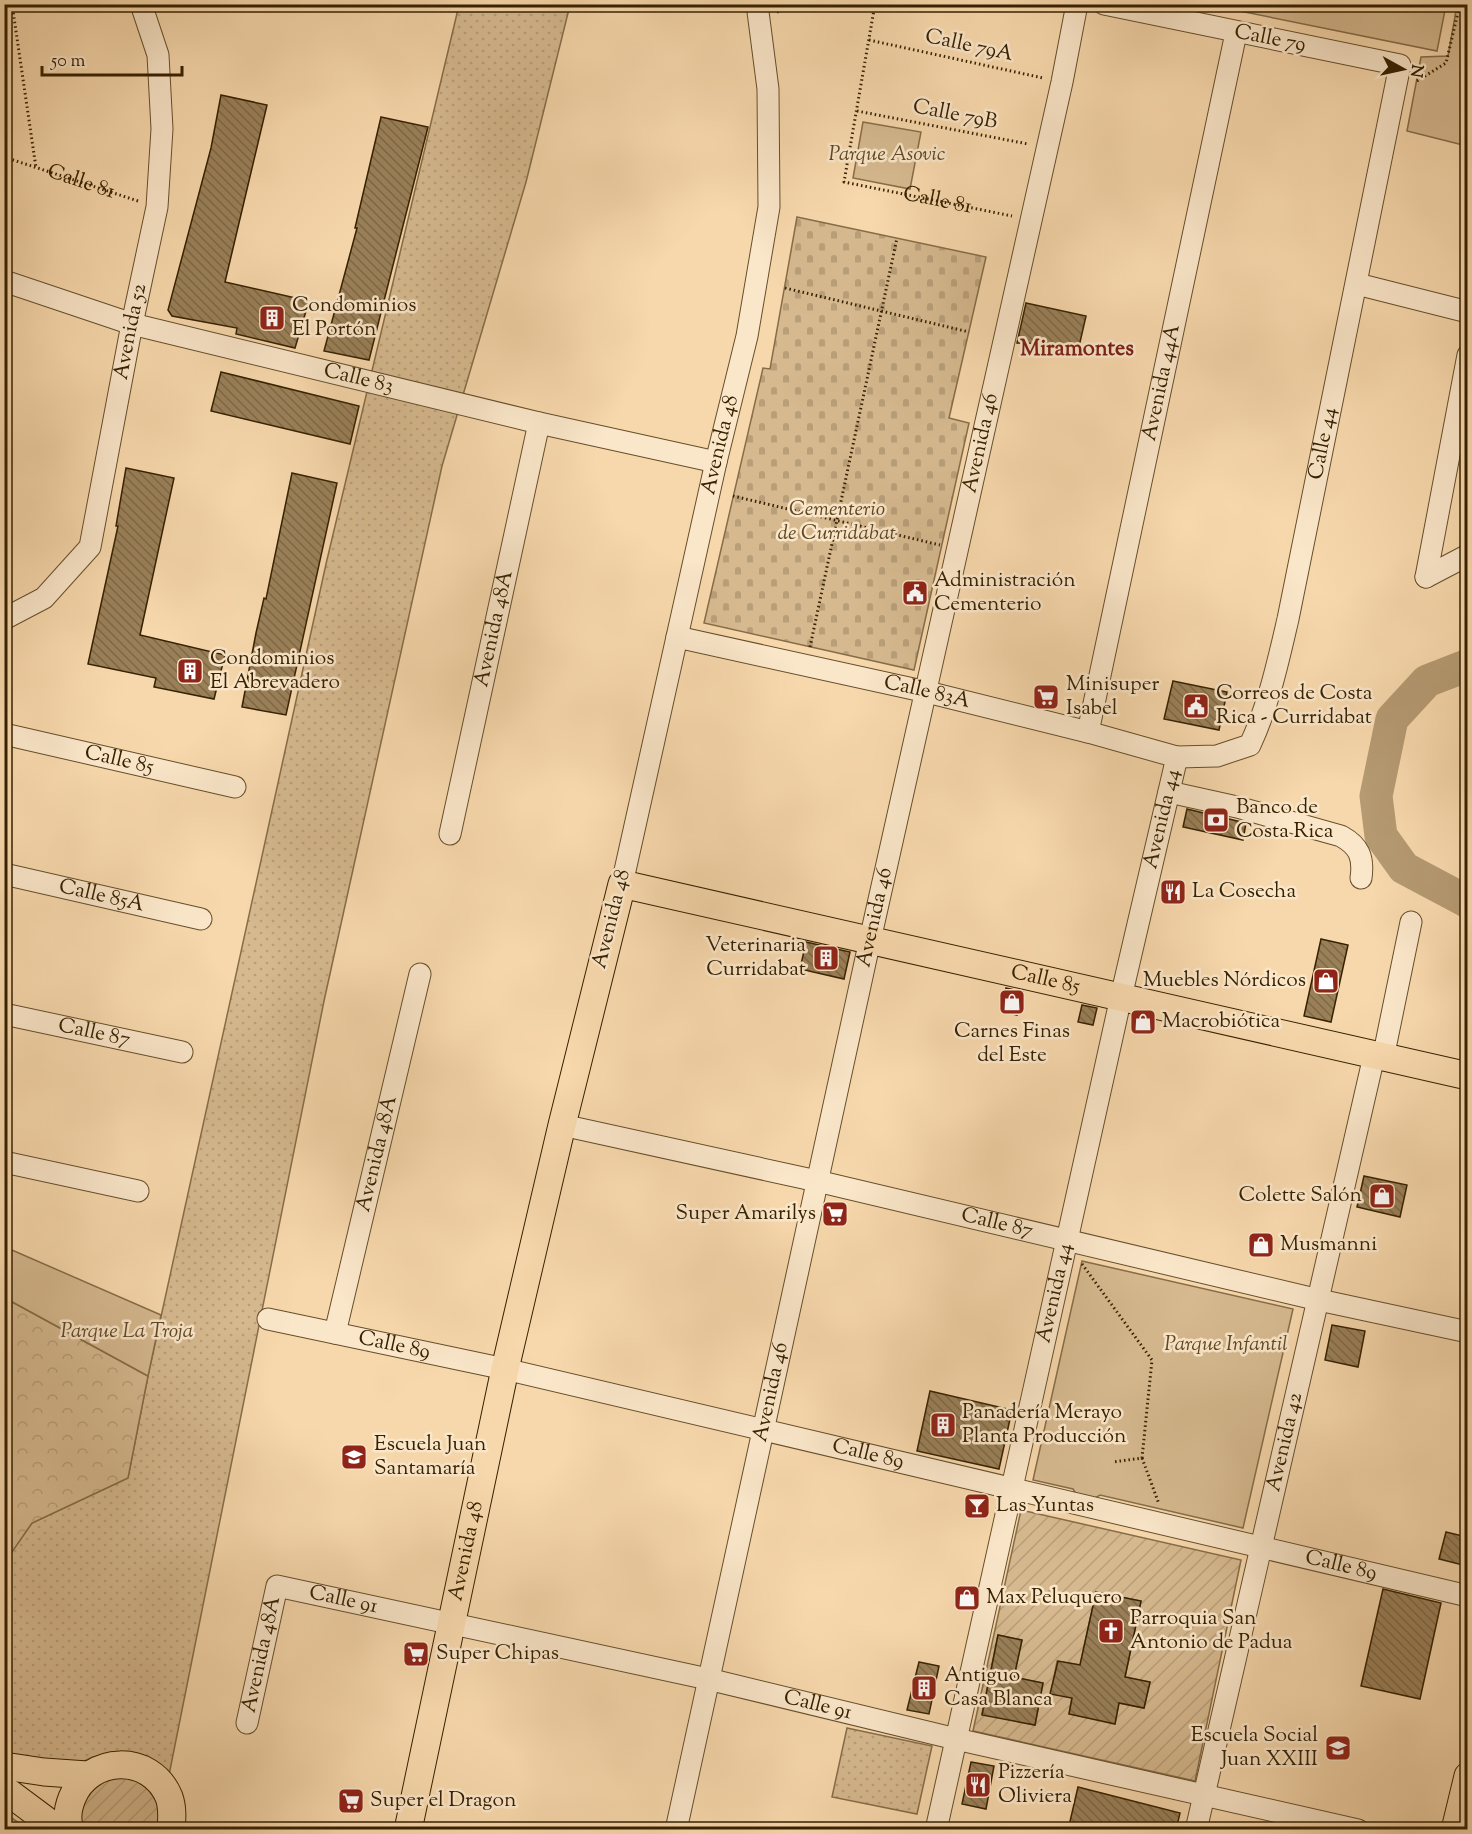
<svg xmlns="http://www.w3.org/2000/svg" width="1472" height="1834" font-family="'Sorts Mill Goudy',serif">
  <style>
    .grass { fill: url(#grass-dots); stroke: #866d48; stroke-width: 1.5 }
    .forest { fill: url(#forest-crowns); stroke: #866d48; stroke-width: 1.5 }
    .cemetery { fill: url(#cemetery-stones); stroke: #866d48; stroke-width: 1.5 }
    .park { fill: #d6b98f; stroke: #866d48; stroke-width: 1.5 }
    .garden { fill: url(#garden-furrows); stroke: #866d48; stroke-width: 1.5; fill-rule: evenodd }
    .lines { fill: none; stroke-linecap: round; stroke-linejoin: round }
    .river { stroke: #b59a72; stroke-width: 33 }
    .building { fill: url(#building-back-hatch); stroke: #362100; stroke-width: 1.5 }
    .minor-casing { stroke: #664f2b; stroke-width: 23 }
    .major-casing { stroke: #362100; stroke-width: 29 }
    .path { stroke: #362100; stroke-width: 3; stroke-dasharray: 1.5 3; stroke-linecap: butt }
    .minor { stroke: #fae6c9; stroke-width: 21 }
    .major { stroke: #f7d8ac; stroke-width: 27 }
    .labels { text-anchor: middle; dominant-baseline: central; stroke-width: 5; stroke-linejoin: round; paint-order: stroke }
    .street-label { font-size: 21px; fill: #362100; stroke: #fae6c9 }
    .park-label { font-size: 21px; font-style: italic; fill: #5e4724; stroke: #fae6c9 }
    .poi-label { font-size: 21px; fill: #362100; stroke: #fae6c9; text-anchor: start }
    .neighbourhood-label { font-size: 22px; font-weight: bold; fill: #7a1f14; stroke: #fae6c9 }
  </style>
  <defs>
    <pattern id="grass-dots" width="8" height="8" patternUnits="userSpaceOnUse" patternTransform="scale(1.5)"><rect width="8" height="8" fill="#d6b98f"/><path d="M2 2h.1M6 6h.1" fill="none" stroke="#b89f7a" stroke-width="1.8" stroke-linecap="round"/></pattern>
    <pattern id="forest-crowns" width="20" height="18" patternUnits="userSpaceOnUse" patternTransform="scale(1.5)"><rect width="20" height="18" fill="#d6b98f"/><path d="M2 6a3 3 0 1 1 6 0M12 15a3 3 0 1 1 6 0" fill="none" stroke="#b89f7a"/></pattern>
    <pattern id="cemetery-stones" width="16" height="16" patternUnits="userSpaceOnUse" patternTransform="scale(1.5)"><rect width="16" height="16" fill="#d6b98f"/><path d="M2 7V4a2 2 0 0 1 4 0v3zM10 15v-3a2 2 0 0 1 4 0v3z" fill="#b89f7a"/></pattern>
    <pattern id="garden-furrows" width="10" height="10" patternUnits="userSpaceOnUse" patternTransform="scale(1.5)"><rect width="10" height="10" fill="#d6b98f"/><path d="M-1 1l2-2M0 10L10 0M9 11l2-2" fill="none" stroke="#b89f7a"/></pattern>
    <pattern id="building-back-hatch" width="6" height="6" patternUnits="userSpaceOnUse" patternTransform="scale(1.5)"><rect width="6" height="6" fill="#9a8059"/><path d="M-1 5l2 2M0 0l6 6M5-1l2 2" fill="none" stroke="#7e6847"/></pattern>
  </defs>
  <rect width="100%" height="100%" fill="#f7d8ac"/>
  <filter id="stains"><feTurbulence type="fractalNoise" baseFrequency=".00333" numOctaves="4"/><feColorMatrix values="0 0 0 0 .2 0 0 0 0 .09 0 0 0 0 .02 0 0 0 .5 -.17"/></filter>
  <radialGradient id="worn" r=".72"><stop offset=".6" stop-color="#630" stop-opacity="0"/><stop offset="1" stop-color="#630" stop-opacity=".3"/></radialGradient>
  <path class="grass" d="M 459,5 L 570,5 L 526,182 L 442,466 L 324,1001 L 168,1780 L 112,1754 L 93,1757 L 73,1766 L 18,1758 L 5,1750 L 5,1561 L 32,1523 L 128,1478 L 148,1376 L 326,564 Z
    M 847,1728 L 932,1746 L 917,1814 L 832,1797 Z"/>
  <path class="forest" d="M 5,1298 L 148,1376 L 128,1478 L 32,1523 L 5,1562 Z"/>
  <path class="cemetery" d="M 797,217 L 986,257 L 949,418 L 969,423 L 914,670 L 704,623 L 763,368 L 770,369 Z"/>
  <path class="park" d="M 1210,5 L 1446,4 L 1446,5 L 1437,51 Z
    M 1457,5 L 1467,5 L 1467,146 L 1407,131 L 1421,57 L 1448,56 Z
    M 863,122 L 921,132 L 910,189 L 853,178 Z
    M 5,1247 L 161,1315 L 148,1376 L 5,1298 Z
    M 1082,1261 L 1293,1309 L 1243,1528 L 1100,1495 L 1083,1505 L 1073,1489 L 1033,1480 Z
    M 6,1814 L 28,1829 L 5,1829 Z"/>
  <path class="garden" d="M 1021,1510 L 1241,1560 L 1195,1781 L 973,1731 ZM 1096,1592 L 1141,1601 L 1125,1677 L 1150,1682 L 1144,1708 L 1119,1703 L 1115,1723 L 1069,1714 L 1072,1698 L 1051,1693 L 1057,1661 L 1080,1665 ZM 998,1635 L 1022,1640 L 1014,1677 L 1043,1683 L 1035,1725 L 982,1714 Z
    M 117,1772 L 155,1790 L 162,1829 L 78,1829 L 82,1795 Z"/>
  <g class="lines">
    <path class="river" d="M 1468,665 L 1427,681 L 1392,719 L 1376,796 L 1381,836 L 1404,868 L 1468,902"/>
  </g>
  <path class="building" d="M 221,95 L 267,105 L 225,282 L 309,301 L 295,348 L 236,334 L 237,328 L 172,316 L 168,310 L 211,148 Z
    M 381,117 L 428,127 L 369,360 L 324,351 L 357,228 L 355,228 Z
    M 1026,303 L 1086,316 L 1078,351 L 1056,347 L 1057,344 L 1017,343 Z
    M 221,372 L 359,406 L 350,444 L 211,411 Z
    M 126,468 L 174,478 L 140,635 L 225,655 L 214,699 L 154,687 L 156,678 L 88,664 L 118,526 L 116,526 Z
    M 292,473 L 337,483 L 286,715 L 242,707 L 256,633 L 264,598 L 266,599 Z
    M 1173,681 L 1227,692 L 1219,730 L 1164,719 Z
    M 1187,809 L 1246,823 L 1243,840 L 1183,827 Z
    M 1321,939 L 1348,945 L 1331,1022 L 1304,1016 Z
    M 806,942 L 850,952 L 844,979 L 800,969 Z
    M 1006,988 L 1023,992 L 1017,1015 L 1001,1011 Z
    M 1082,1005 L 1097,1008 L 1093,1025 L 1078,1022 Z
    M 1364,1176 L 1407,1185 L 1400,1217 L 1357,1207 Z
    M 1332,1325 L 1365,1331 L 1358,1367 L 1325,1360 Z
    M 930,1391 L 1012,1410 L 999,1469 L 917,1451 Z
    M 1446,1532 L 1467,1537 L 1467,1566 L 1439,1559 Z
    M 1383,1589 L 1441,1603 L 1420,1699 L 1361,1686 Z
    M 1096,1592 L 1141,1601 L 1125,1677 L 1150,1682 L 1144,1708 L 1119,1703 L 1115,1724 L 1069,1714 L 1072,1698 L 1050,1694 L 1058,1661 L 1080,1665 Z
    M 998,1635 L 1022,1640 L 1014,1677 L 1043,1683 L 1035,1725 L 982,1715 Z
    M 919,1662 L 939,1666 L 929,1714 L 907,1710 Z
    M 971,1762 L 994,1766 L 986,1809 L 962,1804 Z
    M 1078,1787 L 1180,1813 L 1176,1830 L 1068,1830 Z"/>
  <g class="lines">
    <defs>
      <g id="minor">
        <path id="s3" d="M 4,281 L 132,324 L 539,423 L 716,462"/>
        <path d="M 1357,284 L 1468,312"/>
        <path d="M 1426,577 L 1468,355"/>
        <path d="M 1426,577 L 1468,555"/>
        <path id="s4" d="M 4,619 L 44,598 L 90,547 L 132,324 L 157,207 L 162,129 L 158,55 L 141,4"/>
        <path id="s5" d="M 677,637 L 927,692 L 1088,732 L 1177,757 L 1217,756 L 1250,745 C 1269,704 1278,662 1288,619 L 1400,65 L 1104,4"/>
        <path id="s6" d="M 1088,732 L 1236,33"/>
        <path id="s7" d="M 4,734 L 235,787"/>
        <path d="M 1169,792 L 1237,807 L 1341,836 C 1359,846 1364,857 1361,878"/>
        <path id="s8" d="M 450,834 L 539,423"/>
        <path id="s9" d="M 4,874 L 201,919"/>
        <path id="s10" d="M 622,884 L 716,462 L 747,336 L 769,207 L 768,89 L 757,4"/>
        <path id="s11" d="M 4,1014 L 182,1052"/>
        <path d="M 1383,1058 L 1411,922"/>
        <path id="s12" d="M 562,1125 L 817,1181 L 1319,1300 L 1468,1332"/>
        <path d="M 4,1162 L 138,1191"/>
        <path id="s13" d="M 268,1319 L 505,1369 L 1468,1596"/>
        <path id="s14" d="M 335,1333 L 420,974"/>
        <path id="s15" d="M 247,1723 L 277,1586 L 708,1679 L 956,1739 L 1358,1830"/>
        <path id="s16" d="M 676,1830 L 870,940 L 1062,82 L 1077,4"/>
        <path id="s17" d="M 936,1830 L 1121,997 L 1177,757"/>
        <path id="s18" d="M 1196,1830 L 1374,1056"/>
      </g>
      <g id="major">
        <path d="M 4,1766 L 44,1772 L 87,1775"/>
        <path d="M 4,1789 L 59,1830"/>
        <path d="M 70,1830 C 66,1819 68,1808 72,1798 C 89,1755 151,1753 169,1797 C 173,1808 172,1819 171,1830"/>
        <path id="s19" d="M 408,1830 L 505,1369 L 562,1125 L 622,884 L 1468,1076"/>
        <path d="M 1455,1830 L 1468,1776"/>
      </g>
    </defs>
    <use href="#minor" class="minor-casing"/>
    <use href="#major" class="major-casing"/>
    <g class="path">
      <path d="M 12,4 L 36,168"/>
      <path id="s1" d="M 875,4 L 844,182 L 1012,216"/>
      <path d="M 777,12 L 801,4"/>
      <path d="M 869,40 L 1043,78"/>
      <path d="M 1417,81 L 1446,63 L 1460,4"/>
      <path d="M 857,111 L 1028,144"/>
      <path id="s2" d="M 4,157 L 138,201"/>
      <path d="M 785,288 L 969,332"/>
      <path d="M 733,496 L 940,545"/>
      <path d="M 810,647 L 897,238"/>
      <path d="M 1082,1264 L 1152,1360 L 1142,1458 L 1113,1462"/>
      <path d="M 1142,1458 L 1159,1504"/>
    </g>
    <use href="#minor" class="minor"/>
    <use href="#major" class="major"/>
  </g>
  <defs>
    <symbol id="building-square" viewBox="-11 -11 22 22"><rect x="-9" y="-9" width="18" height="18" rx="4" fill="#8f2418" stroke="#fae6c9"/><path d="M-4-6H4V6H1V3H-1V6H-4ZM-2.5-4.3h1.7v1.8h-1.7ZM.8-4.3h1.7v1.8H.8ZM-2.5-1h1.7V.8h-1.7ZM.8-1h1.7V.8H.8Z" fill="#fff"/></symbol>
    <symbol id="civic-square" viewBox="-11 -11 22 22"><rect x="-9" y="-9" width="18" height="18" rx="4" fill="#8f2418" stroke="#fae6c9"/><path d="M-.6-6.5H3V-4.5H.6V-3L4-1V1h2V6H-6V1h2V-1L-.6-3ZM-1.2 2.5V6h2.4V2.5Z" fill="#fff"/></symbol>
    <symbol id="supermarket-square" viewBox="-11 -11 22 22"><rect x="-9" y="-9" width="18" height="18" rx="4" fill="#8f2418" stroke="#fae6c9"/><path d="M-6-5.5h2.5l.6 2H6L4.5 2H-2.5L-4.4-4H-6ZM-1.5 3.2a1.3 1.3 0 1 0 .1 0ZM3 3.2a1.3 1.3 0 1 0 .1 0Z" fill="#fff"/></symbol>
    <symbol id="bank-square" viewBox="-11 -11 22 22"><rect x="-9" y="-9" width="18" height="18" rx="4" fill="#8f2418" stroke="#fae6c9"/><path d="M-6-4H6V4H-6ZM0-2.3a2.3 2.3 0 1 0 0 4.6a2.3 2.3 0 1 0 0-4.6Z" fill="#fff"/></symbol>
    <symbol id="restaurant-square" viewBox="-11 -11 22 22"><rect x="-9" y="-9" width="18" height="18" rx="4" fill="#8f2418" stroke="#fae6c9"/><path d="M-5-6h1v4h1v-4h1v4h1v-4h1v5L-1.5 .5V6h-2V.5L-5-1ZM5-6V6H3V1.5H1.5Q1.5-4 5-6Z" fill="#fff"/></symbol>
    <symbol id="shop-square" viewBox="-11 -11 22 22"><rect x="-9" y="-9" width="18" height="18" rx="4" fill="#8f2418" stroke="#fae6c9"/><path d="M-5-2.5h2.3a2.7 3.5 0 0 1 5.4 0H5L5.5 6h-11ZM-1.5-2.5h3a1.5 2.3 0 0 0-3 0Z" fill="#fff"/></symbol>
    <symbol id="school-square" viewBox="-11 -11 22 22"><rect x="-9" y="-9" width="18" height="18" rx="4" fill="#8f2418" stroke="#fae6c9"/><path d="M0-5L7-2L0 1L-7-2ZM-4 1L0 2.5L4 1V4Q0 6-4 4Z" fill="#fff"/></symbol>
    <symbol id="bar-square" viewBox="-11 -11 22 22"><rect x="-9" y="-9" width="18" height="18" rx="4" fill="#8f2418" stroke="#fae6c9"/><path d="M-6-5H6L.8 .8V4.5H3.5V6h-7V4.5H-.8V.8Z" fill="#fff"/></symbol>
    <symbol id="church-square" viewBox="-11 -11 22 22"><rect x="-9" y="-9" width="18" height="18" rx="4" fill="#8f2418" stroke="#fae6c9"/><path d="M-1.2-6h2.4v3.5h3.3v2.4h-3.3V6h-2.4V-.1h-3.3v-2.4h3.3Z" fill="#fff"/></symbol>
  </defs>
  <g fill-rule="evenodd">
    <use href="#building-square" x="257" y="303" width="30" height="30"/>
    <use href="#civic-square" x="900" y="578" width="30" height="30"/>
    <use href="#building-square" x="175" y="656" width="30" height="30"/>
    <use href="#supermarket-square" x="1031" y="682" width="30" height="30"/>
    <use href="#civic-square" x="1181" y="691" width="30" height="30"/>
    <use href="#bank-square" x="1201" y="805" width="30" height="30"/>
    <use href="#restaurant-square" x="1158" y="877" width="30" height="30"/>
    <use href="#building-square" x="811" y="943" width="30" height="30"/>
    <use href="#shop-square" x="1311" y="966" width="30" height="30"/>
    <use href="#shop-square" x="997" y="987" width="30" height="30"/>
    <use href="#shop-square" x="1128" y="1007" width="30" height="30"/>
    <use href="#shop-square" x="1367" y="1181" width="30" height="30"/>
    <use href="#supermarket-square" x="820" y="1199" width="30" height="30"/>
    <use href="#shop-square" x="1246" y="1230" width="30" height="30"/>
    <use href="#building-square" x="928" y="1410" width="30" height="30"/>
    <use href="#school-square" x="339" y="1442" width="30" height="30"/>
    <use href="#bar-square" x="962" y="1491" width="30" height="30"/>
    <use href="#shop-square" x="952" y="1583" width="30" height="30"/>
    <use href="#church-square" x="1096" y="1616" width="30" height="30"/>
    <use href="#supermarket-square" x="401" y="1639" width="30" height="30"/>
    <use href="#building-square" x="909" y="1673" width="30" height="30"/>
    <use href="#school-square" x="1323" y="1733" width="30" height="30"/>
    <use href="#restaurant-square" x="963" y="1770" width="30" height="30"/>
    <use href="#supermarket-square" x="336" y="1786" width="30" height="30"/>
  </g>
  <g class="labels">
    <g class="street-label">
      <text transform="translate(1270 39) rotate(11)">Calle 79</text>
      <text transform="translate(969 46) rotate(12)">Calle 79A</text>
      <text transform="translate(955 115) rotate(11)">Calle 79B</text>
      <text stroke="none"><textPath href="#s2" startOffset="81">Calle 81</textPath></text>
      <text stroke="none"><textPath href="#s1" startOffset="276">Calle 81</textPath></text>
      <text stroke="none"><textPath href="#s4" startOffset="333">Avenida 52</textPath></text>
      <text stroke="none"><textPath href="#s3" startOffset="368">Calle 83</textPath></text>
      <text stroke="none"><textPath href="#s6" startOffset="357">Avenida 44A</textPath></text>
      <text stroke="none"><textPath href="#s16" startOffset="1420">Avenida 46</textPath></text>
      <text stroke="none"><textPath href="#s5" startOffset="900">Calle 44</textPath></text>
      <text stroke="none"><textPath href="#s10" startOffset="450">Avenida 48</textPath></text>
      <text stroke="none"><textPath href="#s8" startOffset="210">Avenida 48A</textPath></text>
      <text stroke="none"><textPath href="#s5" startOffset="256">Calle 83A</textPath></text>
      <text stroke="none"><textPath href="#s7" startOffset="118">Calle 85</textPath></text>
      <text stroke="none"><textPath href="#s17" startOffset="1036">Avenida 44</textPath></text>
      <text stroke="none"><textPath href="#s9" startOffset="100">Calle 85A</textPath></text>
      <text stroke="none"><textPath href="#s16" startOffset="934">Avenida 46</textPath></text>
      <text transform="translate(612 919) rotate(-76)">Avenida 48</text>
      <text stroke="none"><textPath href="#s19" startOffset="1404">Calle 85</textPath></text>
      <text stroke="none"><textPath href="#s11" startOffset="92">Calle 87</textPath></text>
      <text stroke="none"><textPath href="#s14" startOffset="184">Avenida 48A</textPath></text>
      <text stroke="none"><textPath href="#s12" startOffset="446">Calle 87</textPath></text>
      <text stroke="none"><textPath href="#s17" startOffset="550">Avenida 44</textPath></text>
      <text stroke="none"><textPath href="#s13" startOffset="129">Calle 89</textPath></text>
      <text stroke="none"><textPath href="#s16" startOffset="448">Avenida 46</textPath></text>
      <text stroke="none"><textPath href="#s18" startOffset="398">Avenida 42</textPath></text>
      <text stroke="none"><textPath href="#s13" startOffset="615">Calle 89</textPath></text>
      <text stroke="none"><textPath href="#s19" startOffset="285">Avenida 48</textPath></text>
      <text stroke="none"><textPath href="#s13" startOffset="1101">Calle 89</textPath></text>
      <text stroke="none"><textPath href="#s15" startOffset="208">Calle 91</textPath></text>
      <text stroke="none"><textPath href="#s15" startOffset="70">Avenida 48A</textPath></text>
      <text stroke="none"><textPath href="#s15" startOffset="694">Calle 91</textPath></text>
    </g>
    <g class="park-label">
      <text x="887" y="155">Parque Asovic</text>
      <text x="837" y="510">Cementerio<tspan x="837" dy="24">de Curridabat</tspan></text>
      <text x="127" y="1332">Parque La Troja</text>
      <text x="1226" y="1345">Parque Infantil</text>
    </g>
    <g class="poi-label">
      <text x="292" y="306">Condominios<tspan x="292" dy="24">El Portón</tspan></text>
      <text x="934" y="581">Administración<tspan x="934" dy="24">Cementerio</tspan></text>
      <text x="210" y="659">Condominios<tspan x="210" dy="24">El Abrevadero</tspan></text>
      <text x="1066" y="685">Minisuper<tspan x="1066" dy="24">Isabel</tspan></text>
      <text x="1216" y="694">Correos de Costa<tspan x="1216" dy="24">Rica - Curridabat</tspan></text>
      <text x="1236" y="808">Banco de<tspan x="1236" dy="24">Costa Rica</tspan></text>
      <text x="1192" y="892">La Cosecha</text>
      <text x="806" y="946" text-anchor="end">Veterinaria<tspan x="806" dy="24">Curridabat</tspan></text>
      <text x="1306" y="981" text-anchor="end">Muebles Nórdicos</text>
      <text x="1162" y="1022">Macrobiótica</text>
      <text x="1012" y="1032" text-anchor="middle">Carnes Finas<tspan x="1012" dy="24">del Este</tspan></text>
      <text x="1362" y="1196" text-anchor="end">Colette Salón</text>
      <text x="816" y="1214" text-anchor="end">Super Amarilys</text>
      <text x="1280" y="1245">Musmanni</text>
      <text x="962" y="1413">Panadería Merayo<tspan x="962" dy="24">Planta Producción</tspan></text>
      <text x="374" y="1445">Escuela Juan<tspan x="374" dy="24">Santamaría</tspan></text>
      <text x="996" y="1506">Las Yuntas</text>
      <text x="986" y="1598">Max Peluquero</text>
      <text x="1130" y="1619">Parroquia San<tspan x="1130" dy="24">Antonio de Padua</tspan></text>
      <text x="436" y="1654">Super Chipas</text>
      <text x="944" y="1676">Antiguo<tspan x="944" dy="24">Casa Blanca</tspan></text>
      <text x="1318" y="1736" text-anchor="end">Escuela Social<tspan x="1318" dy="24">Juan XXIII</tspan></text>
      <text x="998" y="1773">Pizzería<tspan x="998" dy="24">Oliviera</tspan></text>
      <text x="370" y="1801">Super el Dragon</text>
    </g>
    <g class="neighbourhood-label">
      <text x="1077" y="350">Miramontes</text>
    </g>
  </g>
  <rect width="1472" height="1834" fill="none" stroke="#f7d8ac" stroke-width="24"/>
  <rect x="6" y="6" width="1460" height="1822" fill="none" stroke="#362100" stroke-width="3"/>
  <rect x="12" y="12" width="1448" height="1810" fill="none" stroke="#362100" stroke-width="1.5"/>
  <g transform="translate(1403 69) rotate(98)" stroke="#fae6c9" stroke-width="4.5" paint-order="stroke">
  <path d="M0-4.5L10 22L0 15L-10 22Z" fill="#362100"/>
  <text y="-9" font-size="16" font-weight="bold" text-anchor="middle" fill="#362100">N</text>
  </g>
  <path d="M42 66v9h140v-9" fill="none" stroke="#362100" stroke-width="3"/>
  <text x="51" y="66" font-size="18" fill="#362100" stroke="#fae6c9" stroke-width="4.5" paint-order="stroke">50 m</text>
  <rect width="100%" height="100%" filter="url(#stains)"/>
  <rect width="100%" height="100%" fill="url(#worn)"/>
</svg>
